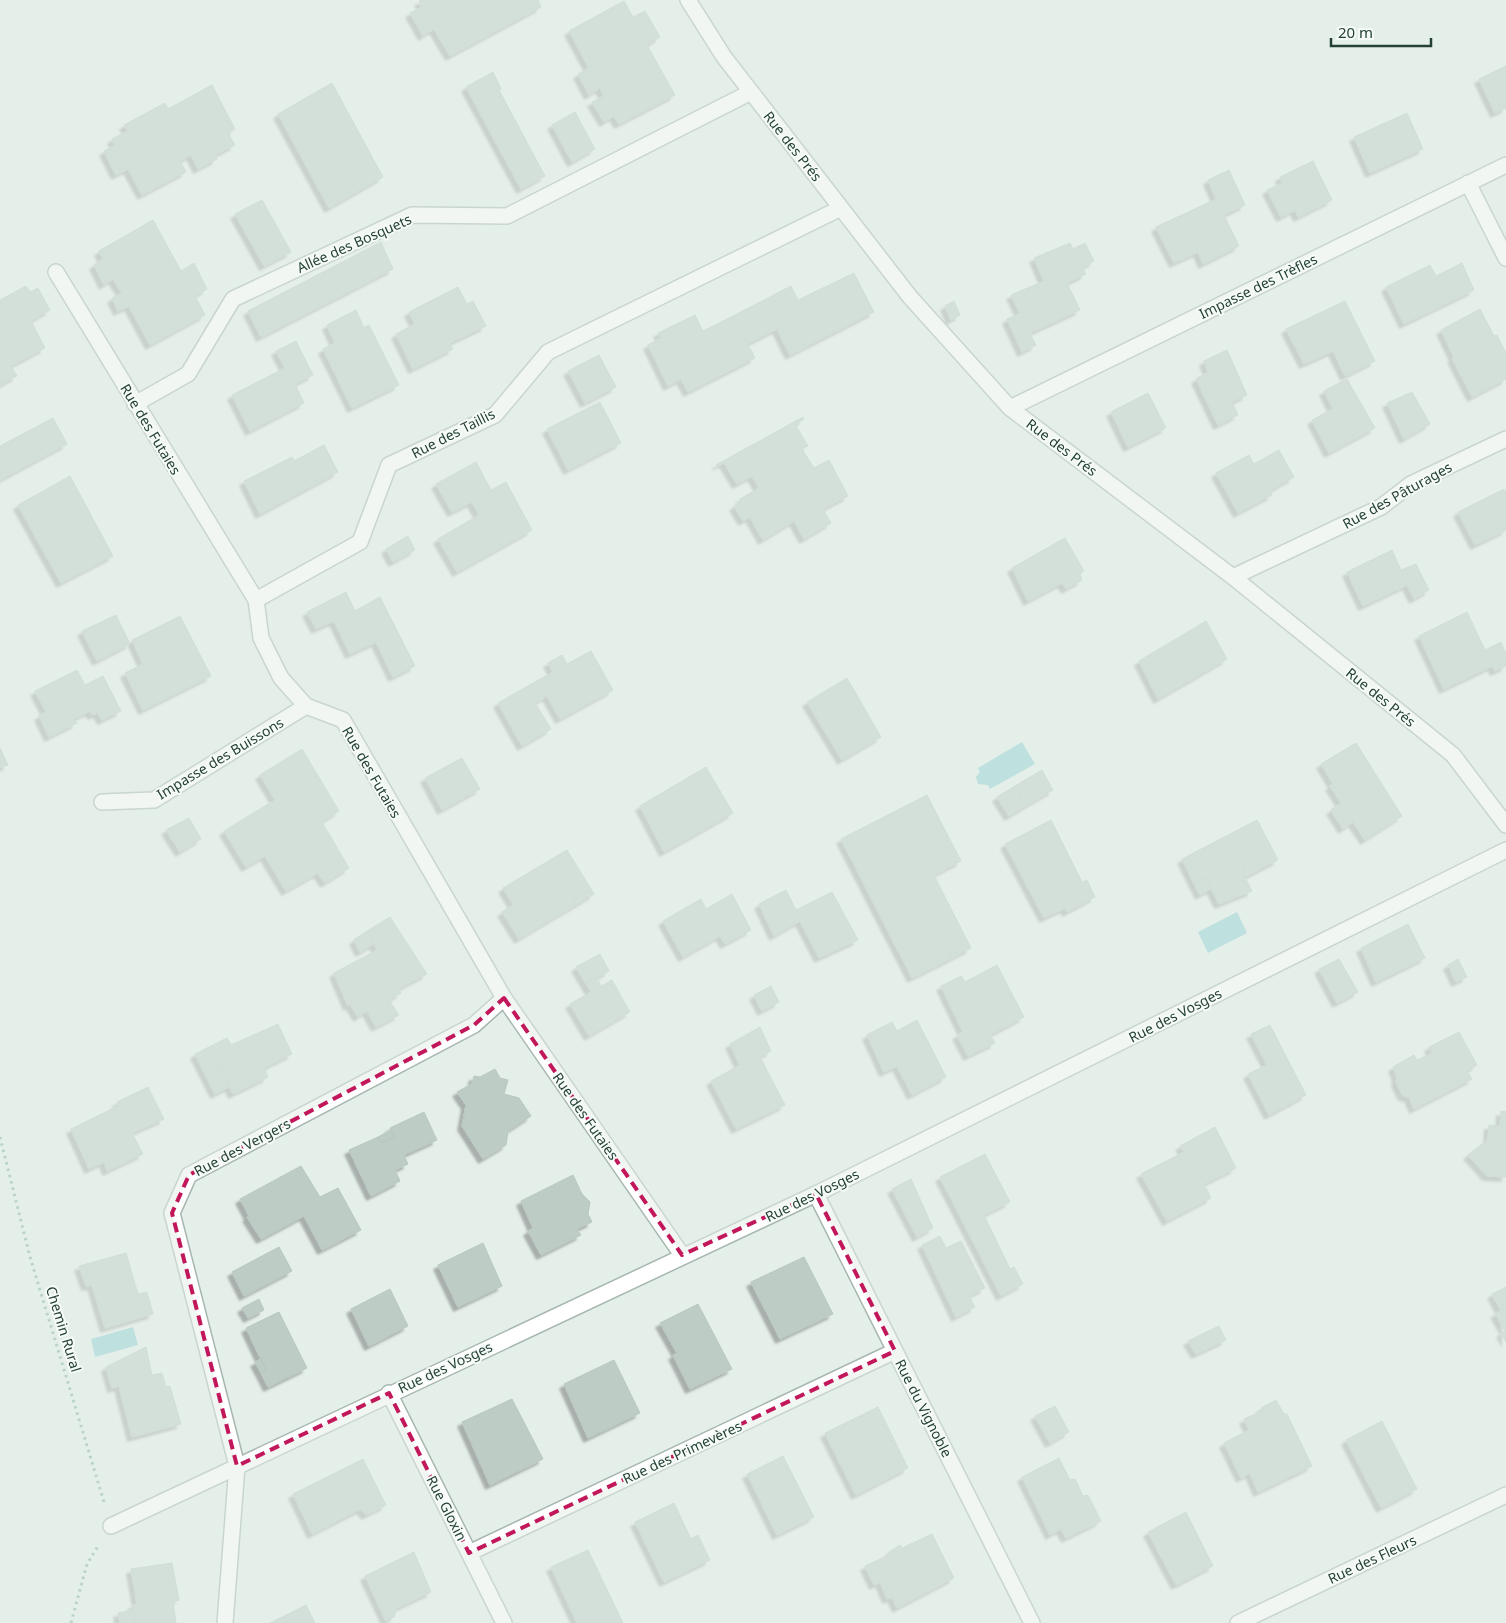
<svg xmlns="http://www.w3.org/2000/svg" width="1506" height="1623" font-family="'Noto Sans',sans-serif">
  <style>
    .water { fill: #8ed0d3 }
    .building { fill: #bdccc5; stroke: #b8c8c0; filter: url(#shadow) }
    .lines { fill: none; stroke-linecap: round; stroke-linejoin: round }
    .minor-casing { stroke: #a7b7b0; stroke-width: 18 }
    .path { stroke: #86b2a0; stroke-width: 3; stroke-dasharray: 2.5 4; stroke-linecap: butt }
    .minor { stroke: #fff; stroke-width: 15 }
    .marked { fill: none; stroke: #c2185b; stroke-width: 4; stroke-dasharray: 10 6; stroke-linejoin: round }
    .labels { text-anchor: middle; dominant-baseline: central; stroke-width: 4; stroke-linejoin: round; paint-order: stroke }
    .street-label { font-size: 14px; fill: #244136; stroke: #f6fbf8 }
  </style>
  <defs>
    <filter id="shadow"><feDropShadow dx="-4.5" dy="4.5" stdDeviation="1" flood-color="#0004"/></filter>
  </defs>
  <rect width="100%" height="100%" fill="#e5efea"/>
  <path class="water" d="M 1022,742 L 1035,764 L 990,789 L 988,785 L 978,784 L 976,777 L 980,772 L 978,768 Z
    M 1237,912 L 1247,933 L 1208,953 L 1198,932 Z
    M 133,1327 L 138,1345 L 95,1357 L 91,1339 Z"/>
  <path class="building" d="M 422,0 L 538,0 L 541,7 L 450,56 L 434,29 L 423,36 L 410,13 L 422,7 L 419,1 Z
    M 624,1 L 633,17 L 645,11 L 660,37 L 647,45 L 675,95 L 619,124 L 614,116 L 604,122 L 592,102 L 604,96 L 600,88 L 589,95 L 578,74 L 589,68 L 569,31 Z
    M 1506,66 L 1506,108 L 1495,113 L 1479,79 Z
    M 493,72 L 501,89 L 499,90 L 545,176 L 521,189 L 466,87 Z
    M 332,83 L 383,177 L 329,208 L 278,114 Z
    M 212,85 L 235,129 L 228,133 L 235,145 L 215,155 L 217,159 L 198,169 L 191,155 L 180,161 L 186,172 L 142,195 L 128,169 L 116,175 L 104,151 L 115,145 L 112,139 L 128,131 L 124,125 L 165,103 L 168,109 Z
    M 575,112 L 595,149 L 572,162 L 552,125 Z
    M 1407,113 L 1423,149 L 1370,173 L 1354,137 Z
    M 1313,161 L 1332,200 L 1298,217 L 1295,210 L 1281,217 L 1267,190 L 1282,183 L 1280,177 Z
    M 1229,170 L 1245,205 L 1224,215 L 1239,246 L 1203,264 L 1198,252 L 1174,263 L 1156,227 L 1216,199 L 1208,180 Z
    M 262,200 L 291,252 L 264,266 L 235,214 Z
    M 153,220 L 181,271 L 194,263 L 207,289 L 195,296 L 205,315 L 150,345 L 129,306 L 118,311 L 112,298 L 122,293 L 113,279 L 104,285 L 94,265 L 103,259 L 99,251 Z
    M 381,242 L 393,269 L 261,337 L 248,311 Z
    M 1070,243 L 1073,249 L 1085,243 L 1094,261 L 1082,268 L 1086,274 L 1067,283 L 1080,310 L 1030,333 L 1036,345 L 1022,352 L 1007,319 L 1020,313 L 1011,295 L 1044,281 L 1034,258 Z
    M 1462,263 L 1474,290 L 1404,324 L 1386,287 L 1430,265 L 1436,276 Z
    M 854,273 L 874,312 L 790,355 L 777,329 L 747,344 L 733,316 L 791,286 L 798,300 Z
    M 26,286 L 30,292 L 38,288 L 50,310 L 31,321 L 45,348 L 11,366 L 17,376 L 0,385 L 0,300 Z
    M 458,287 L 467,304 L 473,301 L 486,326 L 450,343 L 453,349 L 413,369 L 396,334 L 415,324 L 409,312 Z
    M 954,301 L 960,315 L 951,320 L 945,306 Z
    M 1345,301 L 1375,361 L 1345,376 L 1333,351 L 1304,364 L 1286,329 Z
    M 1480,309 L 1494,336 L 1497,335 L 1506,353 L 1506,379 L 1472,397 L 1452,358 L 1454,357 L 1441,330 Z
    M 356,310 L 364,328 L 369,325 L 399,385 L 352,408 L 323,349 L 335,343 L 327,325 Z
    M 695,315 L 703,331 L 733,316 L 755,358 L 688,392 L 681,379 L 668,386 L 648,345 L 661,338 L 658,333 Z
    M 296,341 L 313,375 L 295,384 L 304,403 L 250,431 L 232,395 L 285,368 L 276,351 Z
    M 1227,350 L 1247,395 L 1232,402 L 1238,415 L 1218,425 L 1196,379 L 1208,372 L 1204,361 Z
    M 599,355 L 616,387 L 585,403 L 568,371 Z
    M 1347,379 L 1375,428 L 1329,453 L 1312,420 L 1333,409 L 1324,391 Z
    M 1412,392 L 1430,424 L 1404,439 L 1387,403 Z
    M 1148,393 L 1166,428 L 1128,447 L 1111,412 Z
    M 600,402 L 621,443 L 568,470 L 547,429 Z
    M 803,417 L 804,419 L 795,424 L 808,446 L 802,449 L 814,468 L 829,460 L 848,496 L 823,509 L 831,523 L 804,539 L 794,521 L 763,540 L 750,517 L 743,521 L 734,506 L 742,501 L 740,499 L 759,488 L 752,476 L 737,484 L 724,463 L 716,465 Z
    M 53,418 L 67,444 L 0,480 L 0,446 Z
    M 324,445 L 338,472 L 260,514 L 244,481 L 292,457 L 294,461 Z
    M 1279,450 L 1294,477 L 1269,491 L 1272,495 L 1238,513 L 1216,473 L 1249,455 L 1254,464 Z
    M 476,462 L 491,490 L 506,482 L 532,530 L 457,572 L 438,539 L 479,515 L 472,502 L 452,512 L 436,484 Z
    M 70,476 L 113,556 L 61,583 L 18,505 Z
    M 1504,489 L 1506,493 L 1506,530 L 1475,545 L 1458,512 Z
    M 408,536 L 415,550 L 393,562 L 386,549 Z
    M 1065,538 L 1084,571 L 1080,574 L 1082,580 L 1066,589 L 1062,583 L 1028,601 L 1012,568 Z
    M 1392,550 L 1401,570 L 1416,564 L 1429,590 L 1414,599 L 1407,585 L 1363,606 L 1347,572 Z
    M 346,592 L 355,611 L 380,597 L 415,666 L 393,677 L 376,642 L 350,654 L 334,621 L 316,629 L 307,612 Z
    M 1467,612 L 1485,650 L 1501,642 L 1506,654 L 1506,666 L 1495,671 L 1492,666 L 1444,689 L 1419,636 Z
    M 116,615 L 130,644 L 97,661 L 82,631 Z
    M 180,616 L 211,676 L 143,710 L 125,673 L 143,664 L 132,640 Z
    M 1206,621 L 1227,659 L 1158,699 L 1139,661 Z
    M 591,651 L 613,690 L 560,719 L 547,696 L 535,703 L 551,729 L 522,746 L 498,703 L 553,672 L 548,663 L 562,655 L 567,664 Z
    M 77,670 L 85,685 L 103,676 L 121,711 L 102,720 L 98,713 L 92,715 L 90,711 L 74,719 L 77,723 L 49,737 L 39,716 L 46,712 L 35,691 Z
    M 847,678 L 881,737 L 842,760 L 807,702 Z
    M 1356,743 L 1368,762 L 1333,784 L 1321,764 Z
    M 0,748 L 8,765 L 0,768 Z
    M 302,749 L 339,811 L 322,822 L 349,868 L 325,883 L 318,873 L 286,891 L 265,856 L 246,867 L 224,831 L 275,800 L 260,775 Z
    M 462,758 L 480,789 L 442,810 L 425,778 Z
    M 1368,762 L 1402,816 L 1365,840 L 1353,822 L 1343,829 L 1331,810 L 1341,803 L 1330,786 Z
    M 706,767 L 733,813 L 664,852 L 640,806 Z
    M 1042,770 L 1053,790 L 1026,806 L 1015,786 Z
    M 1015,786 L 1026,806 L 1009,816 L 997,797 Z
    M 927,795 L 961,861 L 934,875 L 944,895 L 924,905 L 952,958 L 912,978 L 841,839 Z
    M 189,818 L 201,839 L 180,852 L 166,830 Z
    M 1051,820 L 1082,882 L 1087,880 L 1095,897 L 1067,912 L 1065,908 L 1044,918 L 1005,844 Z
    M 1257,820 L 1273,850 L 1246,863 L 1242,872 L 1252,891 L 1219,904 L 1206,878 L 1194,883 L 1182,859 Z
    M 567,850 L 591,889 L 573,900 L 576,905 L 547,922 L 543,917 L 527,927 L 503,888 Z
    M 1273,850 L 1278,860 L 1245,877 L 1242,872 L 1246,863 Z
    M 1206,878 L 1211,889 L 1200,895 L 1194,883 Z
    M 591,889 L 594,894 L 576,905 L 573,900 Z
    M 786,890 L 796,910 L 832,892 L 858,940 L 819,958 L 800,921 L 774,936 L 759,904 Z
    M 732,894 L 751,930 L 725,944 L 720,936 L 683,957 L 663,921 L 701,899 L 706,909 Z
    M 944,895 L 971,948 L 952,958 L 924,905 Z
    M 513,905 L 527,927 L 543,917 L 547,922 L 519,939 L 502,912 Z
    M 390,917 L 427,974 L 398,989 L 401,993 L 389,1000 L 399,1015 L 376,1027 L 367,1011 L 358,1017 L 350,1004 L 348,1006 L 334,973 L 377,950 L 367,931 Z
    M 1408,924 L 1425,958 L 1376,982 L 1361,948 Z
    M 367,931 L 374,944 L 360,952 L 354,940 Z
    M 600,954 L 609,971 L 586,984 L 576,967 Z
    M 1339,959 L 1358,992 L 1337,1003 L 1319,969 Z
    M 1458,959 L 1467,977 L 1456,982 L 1448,965 Z
    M 997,965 L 1024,1017 L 990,1035 L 995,1043 L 968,1056 L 957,1035 L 963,1032 L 941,986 L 961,976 L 965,982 Z
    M 597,978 L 601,986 L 591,992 L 586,984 Z
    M 612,980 L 630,1012 L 589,1036 L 570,1004 Z
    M 771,986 L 779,1002 L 762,1011 L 754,995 Z
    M 917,1020 L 946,1077 L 912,1095 L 897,1066 L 884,1072 L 867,1035 L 892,1022 L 897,1031 Z
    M 278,1024 L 292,1054 L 264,1068 L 268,1077 L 233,1094 L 220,1066 L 205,1074 L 195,1054 L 227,1038 L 231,1045 Z
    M 1270,1025 L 1306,1095 L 1269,1115 L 1248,1074 L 1267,1065 L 1251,1034 Z
    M 760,1027 L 771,1051 L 760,1057 L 785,1105 L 736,1129 L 711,1081 L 740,1065 L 730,1044 Z
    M 1459,1032 L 1477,1065 L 1467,1071 L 1472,1079 L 1414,1109 L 1409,1097 L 1403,1096 L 1396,1082 L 1397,1077 L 1393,1067 L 1414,1055 L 1417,1060 L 1432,1053 L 1429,1047 Z
    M 220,1066 L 229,1087 L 215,1094 L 205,1074 Z
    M 495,1069 L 500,1078 L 508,1080 L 504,1094 L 519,1098 L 531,1116 L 508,1131 L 506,1145 L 483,1159 L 462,1126 L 466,1105 L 457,1092 L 472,1084 L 474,1076 L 480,1077 Z
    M 148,1087 L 164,1119 L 132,1133 L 143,1154 L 107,1171 L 104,1162 L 89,1169 L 71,1129 L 118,1106 L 117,1102 Z
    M 1501,1111 L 1506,1112 L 1506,1177 L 1487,1176 L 1468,1155 L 1488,1140 L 1489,1125 L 1500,1126 Z
    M 424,1112 L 437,1140 L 404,1155 L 408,1164 L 395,1170 L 400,1181 L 371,1196 L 349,1150 L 378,1137 L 381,1143 L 394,1137 L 390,1128 Z
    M 1215,1127 L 1236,1168 L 1204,1184 L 1211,1198 L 1167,1221 L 1141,1174 L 1184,1152 L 1180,1146 Z
    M 391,1130 L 394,1137 L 381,1143 L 378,1137 Z
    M 985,1154 L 1010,1202 L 984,1215 L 1010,1269 L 1014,1267 L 1023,1284 L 1001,1296 L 940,1177 Z
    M 301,1166 L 320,1197 L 338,1188 L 361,1230 L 322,1250 L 304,1216 L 261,1239 L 247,1217 L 249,1216 L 240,1199 Z
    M 573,1175 L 582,1194 L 590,1202 L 588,1214 L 592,1222 L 577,1229 L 581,1235 L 541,1255 L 528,1231 L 533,1228 L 521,1201 Z
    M 911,1179 L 933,1228 L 917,1237 L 892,1189 Z
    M 940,1236 L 946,1248 L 961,1241 L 985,1288 L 969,1296 L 975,1307 L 956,1317 L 922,1245 Z
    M 483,1243 L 502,1286 L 458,1307 L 438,1265 Z
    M 279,1247 L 292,1271 L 244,1296 L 232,1272 Z
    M 126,1253 L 138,1294 L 147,1292 L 153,1314 L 105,1328 L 92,1285 L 86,1286 L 79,1266 Z
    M 804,1257 L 833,1314 L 780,1339 L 751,1282 Z
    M 1506,1287 L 1506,1342 L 1501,1333 L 1505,1331 L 1495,1313 L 1501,1311 L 1492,1294 Z
    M 390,1289 L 408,1326 L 369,1346 L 351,1309 Z
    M 259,1299 L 264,1310 L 248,1318 L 242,1308 Z
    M 698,1304 L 732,1369 L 690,1389 L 673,1355 L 677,1353 L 660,1323 Z
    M 279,1312 L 307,1368 L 268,1387 L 261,1373 L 266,1370 L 246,1328 Z
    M 1219,1326 L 1226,1340 L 1196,1354 L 1188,1341 Z
    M 146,1347 L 152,1375 L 162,1373 L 166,1387 L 170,1386 L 181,1424 L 132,1437 L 119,1386 L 112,1388 L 106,1367 Z
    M 261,1359 L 266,1370 L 261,1373 L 255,1362 Z
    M 614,1360 L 640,1413 L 588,1438 L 564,1384 Z
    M 512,1399 L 543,1459 L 490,1485 L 462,1422 Z
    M 1276,1400 L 1284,1414 L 1287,1414 L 1312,1466 L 1258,1492 L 1250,1473 L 1241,1478 L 1224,1443 L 1249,1430 L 1244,1419 L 1263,1411 L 1261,1408 Z
    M 1055,1406 L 1069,1432 L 1050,1443 L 1035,1416 Z
    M 878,1407 L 908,1468 L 856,1495 L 825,1433 Z
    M 1382,1421 L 1417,1489 L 1381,1508 L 1346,1440 Z
    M 783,1456 L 814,1517 L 777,1535 L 747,1474 Z
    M 1059,1458 L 1070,1480 L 1075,1479 L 1083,1496 L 1088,1495 L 1101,1521 L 1066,1538 L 1061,1529 L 1050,1535 L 1022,1477 Z
    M 363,1459 L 386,1505 L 366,1515 L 361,1509 L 312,1534 L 293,1494 Z
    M 674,1503 L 691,1539 L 698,1535 L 710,1560 L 664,1582 L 635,1522 Z
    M 1186,1512 L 1213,1566 L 1176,1585 L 1148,1532 Z
    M 932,1534 L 954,1578 L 897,1608 L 892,1597 L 887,1599 L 880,1582 L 874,1585 L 865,1566 L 891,1554 L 889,1552 L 900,1545 L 902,1548 Z
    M 588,1550 L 623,1623 L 577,1623 L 551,1567 Z
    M 414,1552 L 431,1592 L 397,1608 L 394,1617 L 386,1621 L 365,1576 Z
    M 172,1563 L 179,1600 L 173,1602 L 176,1623 L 135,1623 L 132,1605 L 137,1604 L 131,1569 Z
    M 306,1605 L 315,1623 L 270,1623 Z
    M 133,1610 L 135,1623 L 120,1623 L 118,1613 Z"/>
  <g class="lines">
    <defs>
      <path id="minor" d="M 688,0 L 724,57 L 910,297 L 1010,408 L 1233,577 L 1437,742 L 1453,755 L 1506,825
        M 1468,183 L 1506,258
        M 56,272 L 256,600 L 261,638 L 281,678 L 306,706 L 343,720 L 504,998 L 682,1255
        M 135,404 L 188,374 L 233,299 L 412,215 L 507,216 L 751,92
        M 1010,408 L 1506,165
        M 1233,577 L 1381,507 L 1411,484 L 1506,439
        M 256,600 L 360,542 L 389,465 L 495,415 L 548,352 L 841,208
        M 102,802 L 154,800 L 306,706
        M 816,1194 L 1032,1623
        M 389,1393 L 504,1623
        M 111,1526 L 816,1194 L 1506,850
        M 469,1553 L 895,1351
        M 225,1623 L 237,1466 L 172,1213 L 189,1175 L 474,1025 L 504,998
        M 1238,1623 L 1506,1495"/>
    </defs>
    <use href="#minor" class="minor-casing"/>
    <path class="path" d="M 0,1137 L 30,1257 L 104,1502
      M 71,1623 L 87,1564 L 98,1546"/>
    <use href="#minor" class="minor"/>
  </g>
  <path d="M0 0H1506V1623H0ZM 504,998 L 682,1255 L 816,1194 L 895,1351 L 469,1553 L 389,1393 L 237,1466 L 172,1213 L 189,1175 L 474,1025 Z" fill="#e5efea" fill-opacity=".55" fill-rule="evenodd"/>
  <path class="marked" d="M 504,998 L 682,1255 L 816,1194 L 895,1351 L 469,1553 L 389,1393 L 237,1466 L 172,1213 L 189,1175 L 474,1025 Z"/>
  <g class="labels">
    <g class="street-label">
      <text transform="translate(793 146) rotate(52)">Rue des Prés</text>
      <text transform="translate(354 243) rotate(-24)">Allée des Bosquets</text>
      <text transform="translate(1258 286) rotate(-26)">Impasse des Trèfles</text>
      <text transform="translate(151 429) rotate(59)">Rue des Futaies</text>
      <text transform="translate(453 433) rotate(-27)">Rue des Taillis</text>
      <text transform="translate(1062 447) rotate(37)">Rue des Prés</text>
      <text transform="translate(1397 495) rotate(-29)">Rue des Pâturages</text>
      <text transform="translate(1381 697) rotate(39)">Rue des Prés</text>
      <text transform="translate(220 758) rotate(-31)">Impasse des Buissons</text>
      <text transform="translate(372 772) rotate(60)">Rue des Futaies</text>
      <text transform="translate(1175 1015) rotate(-27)">Rue des Vosges</text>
      <text transform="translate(586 1116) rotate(55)">Rue des Futaies</text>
      <text transform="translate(242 1147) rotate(-28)">Rue des Vergers</text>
      <text transform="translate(812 1195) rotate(-26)">Rue des Vosges</text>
      <text transform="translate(64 1329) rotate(73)">Chemin Rural</text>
      <text transform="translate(445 1367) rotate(-25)">Rue des Vosges</text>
      <text transform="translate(924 1408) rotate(63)">Rue du Vignoble</text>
      <text transform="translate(682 1452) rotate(-25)">Rue des Primevères</text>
      <text transform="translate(447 1508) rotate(63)">Rue Gloxin</text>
      <text transform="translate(1372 1559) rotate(-25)">Rue des Fleurs</text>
    </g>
  </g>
  <path d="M1331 38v8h100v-8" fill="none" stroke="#244136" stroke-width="2.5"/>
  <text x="1338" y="38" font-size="15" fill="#244136" stroke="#f6fbf8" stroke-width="4" paint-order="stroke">20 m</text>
</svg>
